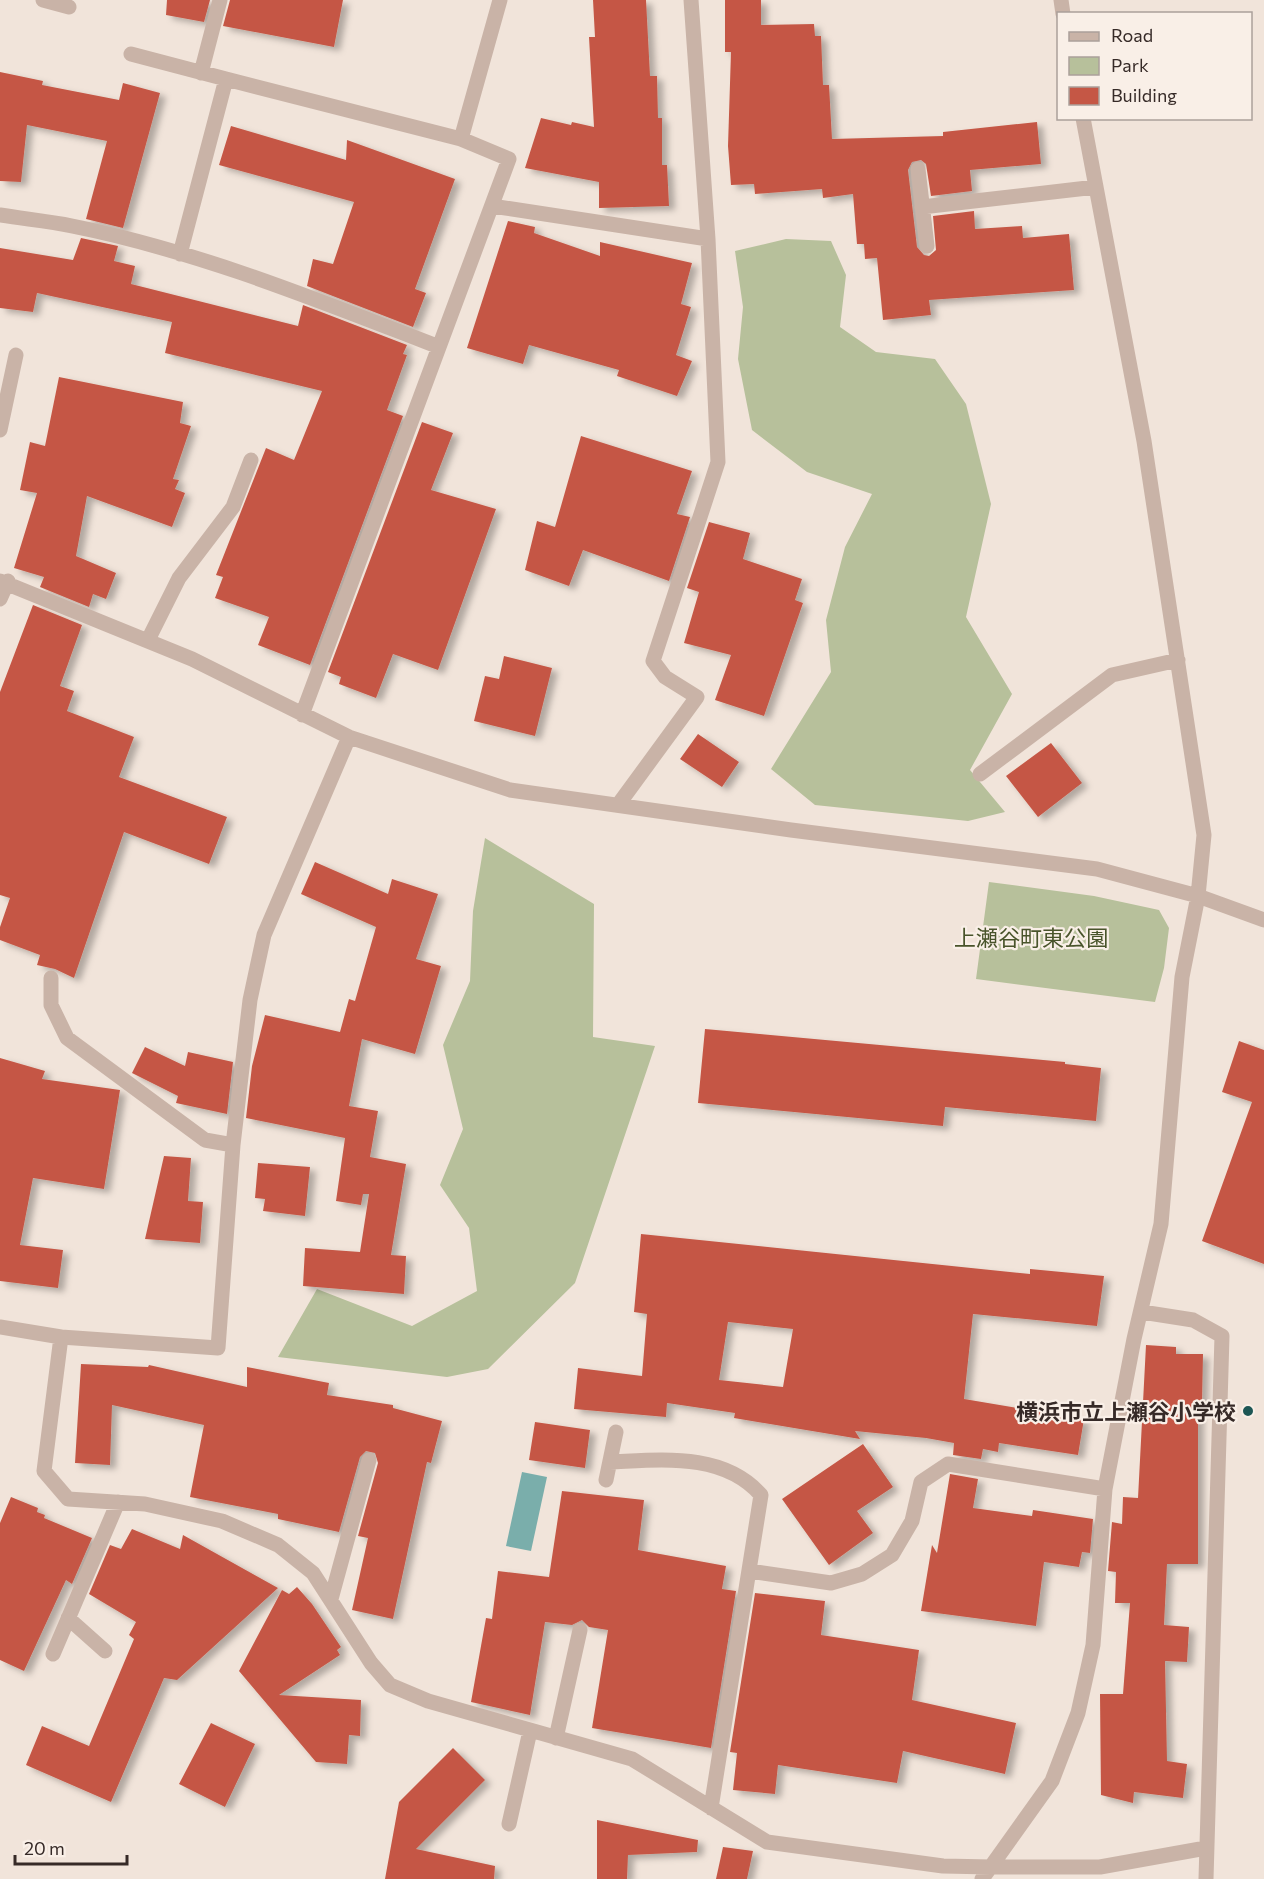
<svg xmlns="http://www.w3.org/2000/svg" width="1264" height="1879" font-family="Commissioner,'Noto Sans JP',sans-serif">
  <style>
    .green { fill: #b7c09b }
    .water { fill: #7aaeab }
    .building { fill: #c55745; fill-rule: evenodd; filter: url(#shadow) }
    .lines { fill: none; stroke-linecap: round; stroke-linejoin: round }
    .minor { stroke: #c9b3a7; stroke-width: 15 }
    .poi-dot { fill: #1d5654; stroke: #f9efe7; stroke-width: 2 }
    .labels { text-anchor: middle; dominant-baseline: central; stroke-width: 4.5; stroke-linejoin: round; paint-order: stroke }
    .park-label { font-size: 22px; fill: #49542b; stroke: #f9efe7 }
    .poi-label { font-size: 22px; font-weight: bold; fill: #362a27; stroke: #f9efe7; text-anchor: end }
  </style>
  <defs>
    <filter id="shadow"><feDropShadow dx="6" dy="4" stdDeviation="3" flood-color="#0004"/></filter>
  </defs>
  <rect width="100%" height="100%" fill="#f1e4da"/>
  <path class="green" d="M 786,239 L 831,241 L 846,275 L 840,327 L 876,352 L 935,359 L 966,404 L 991,504 L 966,617 L 1012,694 L 970,770 L 1005,812 L 968,821 L 815,805 L 771,769 L 831,672 L 826,620 L 845,547 L 872,494 L 807,472 L 752,430 L 738,359 L 743,307 L 735,251 Z
    M 485,838 L 594,904 L 593,1037 L 655,1046 L 575,1283 L 488,1369 L 447,1377 L 278,1357 L 317,1289 L 412,1326 L 477,1291 L 469,1228 L 440,1185 L 463,1129 L 443,1045 L 470,981 L 473,911 Z
    M 989,882 L 1094,896 L 1159,910 L 1169,928 L 1164,968 L 1155,1002 L 976,979 Z"/>
  <path class="water" d="M 522,1472 L 547,1477 L 531,1551 L 506,1546 Z"/>
  <path class="building" d="M 167,0 L 210,0 L 204,22 L 166,15 Z
    M 230,0 L 343,0 L 334,47 L 223,26 Z
    M 593,0 L 646,0 L 650,76 L 657,76 L 658,118 L 662,118 L 662,165 L 667,165 L 669,206 L 599,208 L 599,182 L 525,168 L 541,118 L 571,125 L 572,122 L 594,127 L 589,37 L 595,37 Z
    M 725,0 L 761,0 L 761,25 L 814,24 L 815,36 L 821,36 L 823,85 L 829,85 L 832,139 L 943,136 L 943,132 L 1037,122 L 1041,164 L 970,170 L 972,191 L 931,196 L 926,164 L 921,160 L 912,162 L 908,170 L 917,247 L 924,255 L 929,256 L 936,250 L 933,216 L 974,211 L 975,229 L 1022,226 L 1023,238 L 1069,234 L 1074,290 L 929,300 L 931,315 L 883,320 L 877,258 L 865,259 L 864,244 L 857,244 L 853,194 L 823,198 L 822,189 L 755,194 L 754,184 L 731,185 L 728,146 L 731,52 L 725,52 Z
    M 0,72 L 43,81 L 42,85 L 119,100 L 123,83 L 160,93 L 123,228 L 86,219 L 107,141 L 27,125 L 21,182 L 0,181 Z
    M 231,126 L 346,160 L 347,140 L 455,179 L 415,289 L 426,293 L 413,327 L 307,286 L 313,259 L 333,264 L 354,202 L 219,165 Z
    M 508,221 L 535,227 L 534,233 L 600,256 L 600,242 L 692,263 L 681,304 L 691,307 L 676,355 L 692,361 L 677,396 L 617,376 L 619,370 L 529,345 L 523,364 L 467,348 Z
    M 81,238 L 118,246 L 114,261 L 135,266 L 131,284 L 298,326 L 303,305 L 407,345 L 403,354 L 407,355 L 387,410 L 403,416 L 310,665 L 258,645 L 269,617 L 215,598 L 223,577 L 216,575 L 266,448 L 294,460 L 322,391 L 165,353 L 172,322 L 37,293 L 33,312 L 0,308 L 0,248 L 73,260 Z
    M 59,377 L 183,402 L 180,423 L 191,426 L 173,479 L 179,480 L 175,489 L 185,493 L 172,527 L 87,496 L 76,556 L 116,573 L 106,599 L 93,594 L 89,607 L 40,587 L 44,577 L 14,568 L 37,493 L 20,490 L 30,442 L 45,446 Z
    M 422,422 L 453,433 L 431,490 L 496,509 L 438,670 L 393,654 L 376,698 L 339,684 L 341,677 L 328,672 Z
    M 581,436 L 692,471 L 677,514 L 690,517 L 669,581 L 583,550 L 569,586 L 525,570 L 537,521 L 555,527 Z
    M 709,522 L 750,533 L 743,559 L 802,579 L 795,600 L 803,603 L 764,716 L 715,700 L 731,655 L 684,643 L 699,592 L 687,588 Z
    M 33,605 L 82,625 L 60,686 L 74,691 L 67,711 L 134,737 L 119,777 L 227,817 L 209,864 L 124,832 L 74,978 L 55,969 L 37,965 L 40,955 L 0,940 L 0,927 L 10,898 L 0,895 L 0,692 Z
    M 504,656 L 552,668 L 535,736 L 474,721 L 485,676 L 499,679 Z
    M 698,734 L 739,762 L 722,787 L 680,759 Z
    M 1051,743 L 1082,783 L 1038,817 L 1006,776 Z
    M 315,862 L 388,894 L 392,879 L 438,894 L 416,959 L 441,966 L 415,1054 L 362,1039 L 349,1106 L 378,1111 L 370,1157 L 406,1164 L 391,1255 L 406,1256 L 404,1294 L 303,1286 L 305,1248 L 360,1252 L 369,1194 L 363,1194 L 361,1205 L 336,1201 L 345,1138 L 246,1118 L 252,1066 L 265,1015 L 340,1032 L 349,999 L 355,1001 L 376,927 L 301,894 Z
    M 705,1029 L 1065,1062 L 1065,1064 L 1101,1068 L 1096,1121 L 945,1107 L 943,1126 L 698,1103 Z
    M 1239,1041 L 1264,1050 L 1264,1264 L 1202,1241 L 1252,1102 L 1222,1092 Z
    M 145,1047 L 185,1066 L 188,1052 L 233,1062 L 227,1114 L 176,1103 L 178,1096 L 132,1073 Z
    M 0,1058 L 45,1071 L 42,1079 L 120,1090 L 104,1189 L 33,1178 L 20,1245 L 63,1250 L 58,1288 L 0,1281 Z
    M 164,1156 L 191,1158 L 188,1201 L 203,1202 L 200,1243 L 145,1239 Z
    M 258,1163 L 310,1167 L 305,1216 L 263,1211 L 265,1199 L 255,1198 Z
    M 641,1234 L 1030,1274 L 1030,1269 L 1104,1276 L 1097,1326 L 973,1314 L 964,1399 L 1084,1419 L 1078,1455 L 999,1443 L 998,1452 L 983,1449 L 981,1459 L 953,1455 L 954,1443 L 926,1438 L 855,1431 L 860,1439 L 734,1418 L 735,1413 L 667,1403 L 666,1417 L 574,1409 L 578,1368 L 642,1376 L 647,1314 L 634,1312 ZM 728,1322 L 793,1329 L 783,1387 L 719,1380 Z
    M 1146,1345 L 1176,1347 L 1176,1354 L 1203,1354 L 1202,1402 L 1198,1402 L 1198,1564 L 1167,1564 L 1164,1625 L 1189,1627 L 1187,1662 L 1165,1661 L 1167,1761 L 1187,1764 L 1183,1798 L 1134,1792 L 1133,1803 L 1101,1795 L 1100,1694 L 1123,1694 L 1130,1603 L 1115,1603 L 1116,1572 L 1108,1571 L 1112,1522 L 1122,1524 L 1123,1497 L 1138,1498 Z
    M 81,1364 L 148,1367 L 149,1365 L 247,1387 L 247,1367 L 329,1383 L 327,1395 L 393,1405 L 393,1408 L 442,1421 L 431,1463 L 427,1462 L 393,1619 L 352,1610 L 368,1538 L 358,1536 L 378,1463 L 375,1453 L 366,1451 L 360,1457 L 339,1532 L 278,1519 L 278,1514 L 190,1497 L 204,1425 L 112,1405 L 110,1465 L 75,1463 Z
    M 535,1422 L 590,1430 L 585,1468 L 529,1460 Z
    M 863,1444 L 893,1487 L 857,1511 L 873,1533 L 829,1565 L 782,1499 Z
    M 950,1474 L 978,1479 L 973,1508 L 1032,1516 L 1033,1510 L 1093,1519 L 1090,1553 L 1082,1552 L 1079,1567 L 1044,1562 L 1036,1626 L 921,1611 L 932,1545 L 937,1553 Z
    M 562,1491 L 644,1500 L 638,1550 L 726,1566 L 722,1589 L 736,1591 L 711,1748 L 592,1728 L 608,1630 L 589,1627 L 582,1620 L 572,1625 L 545,1622 L 530,1715 L 471,1702 L 486,1618 L 492,1619 L 498,1571 L 549,1577 Z
    M 11,1497 L 38,1508 L 37,1512 L 45,1515 L 44,1518 L 92,1538 L 72,1584 L 66,1580 L 24,1671 L 0,1660 L 0,1523 Z
    M 132,1529 L 180,1549 L 183,1535 L 278,1588 L 177,1680 L 164,1678 L 111,1802 L 26,1765 L 42,1726 L 89,1746 L 134,1639 L 129,1635 L 136,1622 L 89,1594 L 110,1545 L 121,1549 Z
    M 297,1587 L 312,1604 L 341,1647 L 337,1650 L 340,1655 L 279,1695 L 361,1700 L 360,1736 L 349,1735 L 347,1764 L 316,1762 L 239,1671 L 282,1590 L 289,1594 Z
    M 755,1593 L 825,1601 L 821,1635 L 919,1650 L 912,1700 L 1016,1723 L 1005,1774 L 903,1751 L 897,1783 L 778,1765 L 775,1794 L 733,1790 L 737,1753 L 730,1752 Z
    M 211,1723 L 255,1744 L 225,1807 L 179,1784 Z
    M 453,1748 L 485,1780 L 416,1849 L 495,1866 L 494,1879 L 385,1879 L 399,1802 Z
    M 597,1820 L 698,1840 L 697,1852 L 628,1855 L 627,1879 L 597,1879 Z
    M 723,1847 L 753,1851 L 747,1879 L 716,1879 Z"/>
  <g class="lines">
    <path class="minor" d="M 43,0 L 69,7
      M 1061,0 L 1063,14
      M 131,54 L 226,79
      M 201,73 L 220,0
      M 461,139 L 500,0
      M 918,169 L 927,246
      M 492,206 L 708,239
      M 922,207 L 1096,187
      M 0,215 C 24,219 48,221 72,226 C 198,251 320,301 439,347
      M 180,254 L 226,79 L 461,139 L 509,159 L 302,715
      M 0,430 L 16,355
      M 0,581 L 192,659 L 349,737 L 510,790 L 791,830 L 1097,869 L 1198,896 L 1264,920
      M 0,599 L 8,581
      M 148,640 L 179,578 L 233,507 L 251,460
      M 980,774 L 1112,675 L 1178,660
      M 618,805 L 697,697 L 665,677 L 653,661 L 718,462 L 708,239 L 691,0
      M 51,978 L 51,1005 L 67,1038 L 205,1140 L 233,1145
      M 1142,1312 L 1193,1320 L 1222,1336 L 1206,1879
      M 0,1327 L 61,1337 L 44,1471 L 68,1499 L 145,1504 L 222,1521 L 278,1545 L 313,1573 L 371,1663 L 390,1685 L 428,1701 L 632,1759 L 767,1842 L 943,1866 L 991,1867 L 1100,1867 L 1206,1848
      M 61,1337 L 218,1348 L 233,1145 L 250,1000 L 264,935 L 349,737
      M 610,1462 C 661,1460 723,1452 761,1495 L 711,1808
      M 606,1480 L 616,1432
      M 749,1571 L 831,1583 L 862,1574 L 892,1555 L 912,1521 L 921,1482 L 948,1464 L 1105,1489
      M 331,1599 L 369,1460
      M 68,1618 L 105,1651
      M 53,1654 L 118,1502
      M 556,1738 L 580,1630
      M 509,1824 L 530,1731
      M 982,1879 L 1052,1781 L 1078,1713 L 1093,1645 L 1105,1489 L 1134,1339 L 1161,1224 L 1182,977 L 1198,896 L 1204,835 L 1144,441 L 1083,118"/>
  </g>
  <circle class="poi-dot" cx="1248" cy="1411" r="6"/>
  <g class="labels">
    <g class="park-label">
      <text x="1031" y="937">上瀬谷町東公園</text>
    </g>
    <g class="poi-label">
      <text x="1236" y="1411">横浜市立上瀬谷小学校</text>
    </g>
  </g>
  <rect x="1057" y="12" width="195" height="108" fill="#f9efe7" stroke="#aba09a" stroke-width="1.5"/>
  <rect x="1069" y="32" width="30" height="9" fill="#c9b3a7" stroke="#aba09a" stroke-width="1.5"/>
  <text x="1111" y="42" font-size="18" fill="#362a27">Road</text>
  <rect x="1069" y="57" width="30" height="18" fill="#b7c09b" stroke="#aba09a" stroke-width="1.5"/>
  <text x="1111" y="72" font-size="18" fill="#362a27">Park</text>
  <rect x="1069" y="87" width="30" height="18" fill="#c55745" stroke="#aba09a" stroke-width="1.5"/>
  <text x="1111" y="102" font-size="18" fill="#362a27">Building</text>
  <path d="M15 1855v9h112v-9" fill="none" stroke="#362a27" stroke-width="3"/>
  <text x="24" y="1855" font-size="18" fill="#362a27" stroke="#f9efe7" stroke-width="4.5" paint-order="stroke">20 m</text>
</svg>
